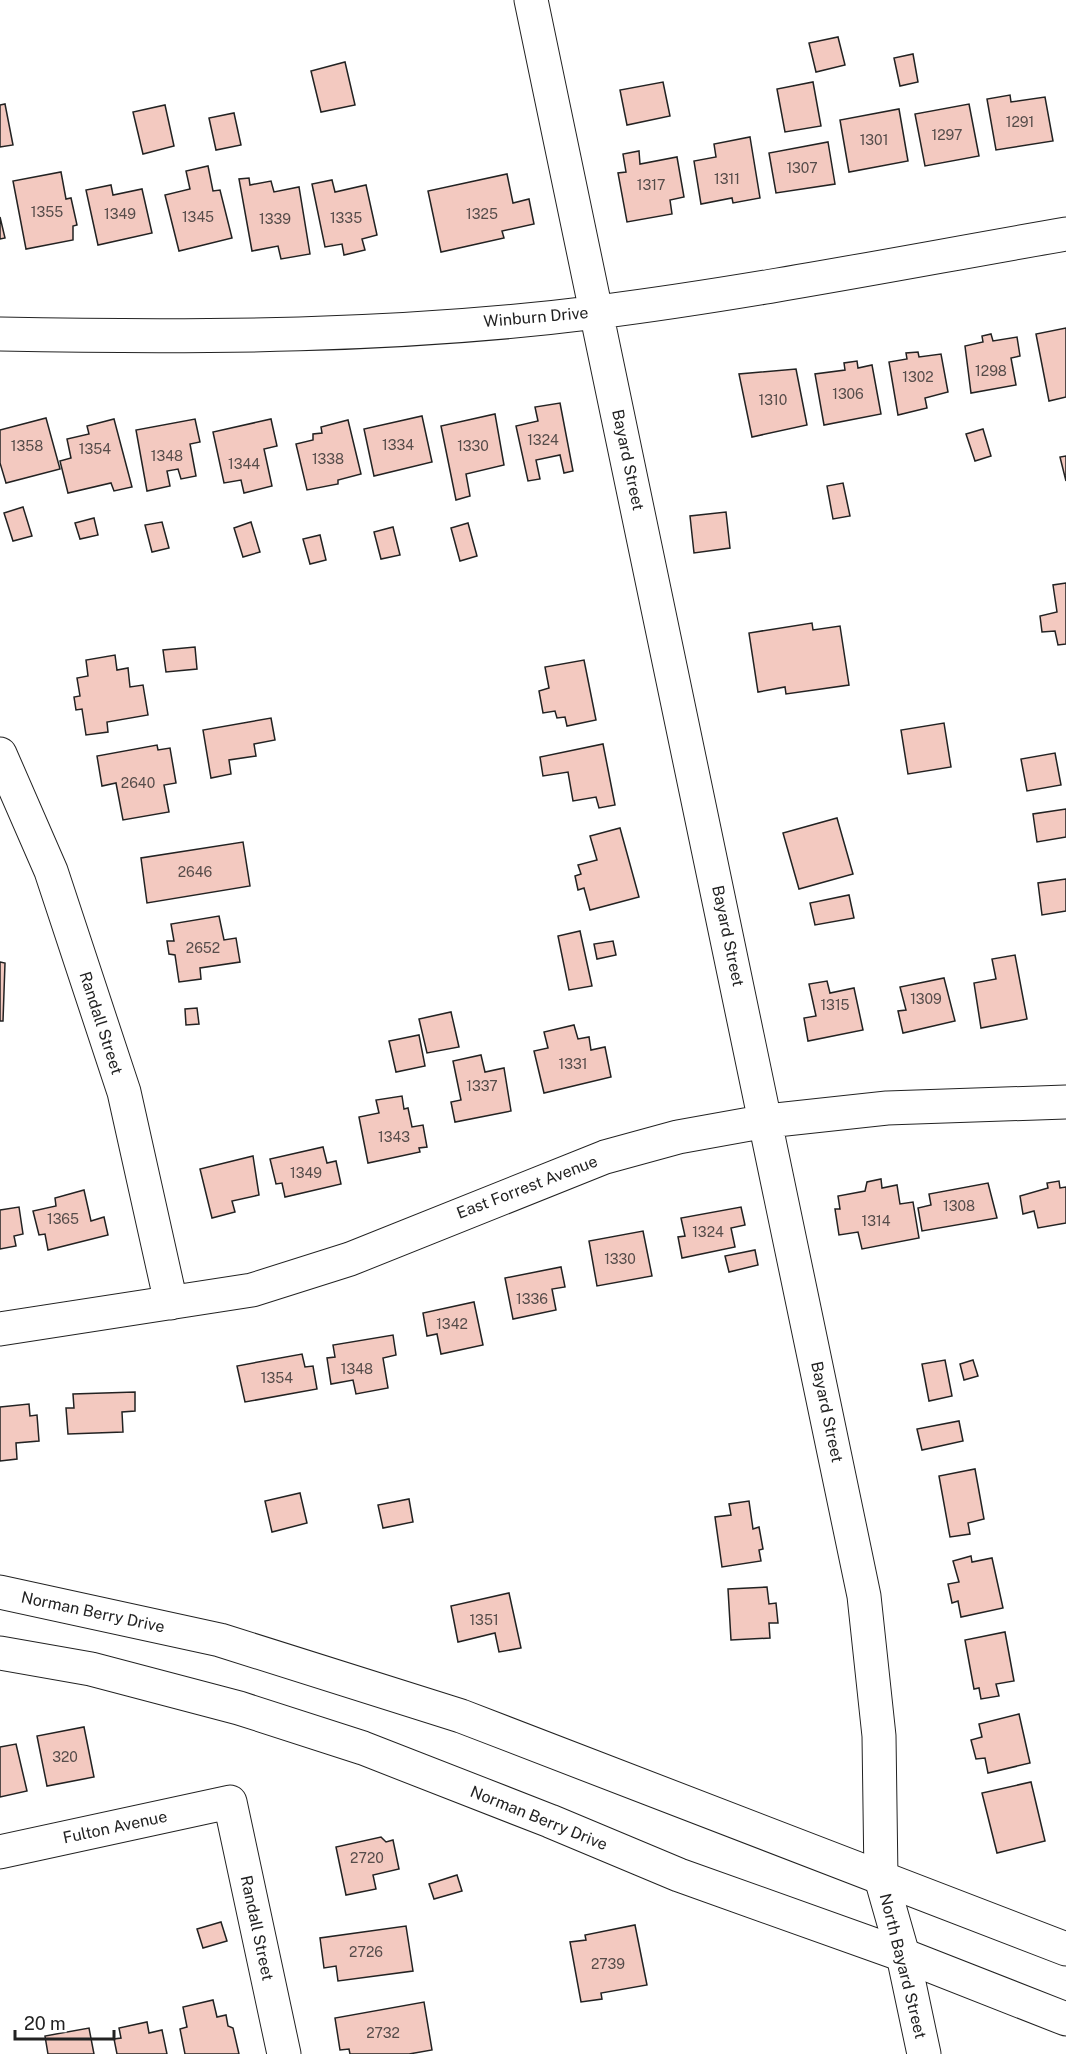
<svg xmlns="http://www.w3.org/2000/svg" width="1066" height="2054" font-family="'Public Sans',sans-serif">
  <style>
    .building { fill: #f3c9c0; stroke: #222; stroke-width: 1.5 }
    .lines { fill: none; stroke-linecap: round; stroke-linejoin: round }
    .minor-casing { stroke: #222; stroke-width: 35 }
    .major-casing { stroke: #222; stroke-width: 35 }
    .minor { stroke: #fff; stroke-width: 33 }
    .major { stroke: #fff; stroke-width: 33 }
    .labels { text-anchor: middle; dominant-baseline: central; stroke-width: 4.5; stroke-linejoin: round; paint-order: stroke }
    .number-label { font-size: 14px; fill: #564c4a }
    .street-label { font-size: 16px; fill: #222; stroke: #fff }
  </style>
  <rect width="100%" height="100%" fill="#fff"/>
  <path class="building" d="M 838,37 L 845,65 L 816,72 L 809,43 Z
    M 913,54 L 918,82 L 900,86 L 894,58 Z
    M 345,62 L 355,105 L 321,112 L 311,71 Z
    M 663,82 L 670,116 L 627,125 L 620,90 Z
    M 813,82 L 821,126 L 785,132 L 777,89 Z
    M 1010,95 L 1011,102 L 1045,97 L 1053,141 L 996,150 L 987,99 Z
    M 5,104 L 13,145 L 0,147 L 0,105 Z
    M 969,104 L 979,156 L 925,166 L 915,114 Z
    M 165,105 L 174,146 L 143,154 L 133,112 Z
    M 899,109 L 908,161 L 849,172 L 840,120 Z
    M 234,113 L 241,145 L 216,150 L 209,118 Z
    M 750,137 L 760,198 L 733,203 L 732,198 L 701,204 L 694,161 L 716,157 L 714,144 Z
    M 828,142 L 835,184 L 776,193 L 769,153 Z
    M 639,151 L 640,164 L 677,157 L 684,197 L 670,200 L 672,214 L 627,222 L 618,173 L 626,172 L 623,154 Z
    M 208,166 L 213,191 L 220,190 L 232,238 L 179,251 L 165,195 L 190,189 L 186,171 Z
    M 61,172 L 66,199 L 71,198 L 77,225 L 73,226 L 73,240 L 26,249 L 13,181 Z
    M 507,174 L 513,203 L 529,199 L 534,224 L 502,231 L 504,238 L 441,252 L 428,191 Z
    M 249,178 L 250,185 L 271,181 L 274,192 L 299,187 L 310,254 L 281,259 L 278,246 L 252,251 L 239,179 Z
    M 332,180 L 335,192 L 366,185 L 377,235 L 362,239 L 365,250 L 344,255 L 342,244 L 325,247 L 312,184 Z
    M 111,185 L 113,195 L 142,189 L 152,233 L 98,245 L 86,190 Z
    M 0,217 L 5,238 L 0,239 Z
    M 1066,328 L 1066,397 L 1049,401 L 1036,334 Z
    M 991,334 L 993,341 L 1017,337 L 1020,356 L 1011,358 L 1016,385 L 971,393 L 965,346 L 983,342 L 982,336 Z
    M 918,352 L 919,357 L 941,354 L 948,392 L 925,398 L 927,408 L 898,415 L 889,362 L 907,359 L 906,353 Z
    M 857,361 L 858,368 L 872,365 L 881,414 L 824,425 L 815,374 L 845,370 L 844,363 Z
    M 796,369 L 807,425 L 752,437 L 739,374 Z
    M 560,403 L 573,471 L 564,473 L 560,455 L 536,460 L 540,479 L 528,481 L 516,426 L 538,421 L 535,407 Z
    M 495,414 L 504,465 L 466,474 L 470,496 L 456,500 L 441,426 Z
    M 422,416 L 432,462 L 374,476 L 364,429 Z
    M 46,418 L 60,469 L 6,483 L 0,463 L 0,430 Z
    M 114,419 L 132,487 L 114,491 L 111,483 L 68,493 L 60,461 L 71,458 L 67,439 L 89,434 L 87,426 Z
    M 195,419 L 200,442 L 190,444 L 196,476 L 181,479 L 178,469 L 167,471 L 170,486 L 147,491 L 136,430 Z
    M 271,419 L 277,446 L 264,449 L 272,486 L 244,493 L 241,480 L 224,483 L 213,432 Z
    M 348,420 L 361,474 L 338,480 L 338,484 L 307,490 L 296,444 L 313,440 L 313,434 L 322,433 L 321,427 Z
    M 983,429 L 991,456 L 975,461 L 966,434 Z
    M 1066,456 L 1066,481 L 1060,457 Z
    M 843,483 L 850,516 L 833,519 L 827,486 Z
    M 23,507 L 32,536 L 13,541 L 4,513 Z
    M 726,512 L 730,548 L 694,553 L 690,516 Z
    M 94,518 L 98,535 L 80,539 L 75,523 Z
    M 162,522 L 169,548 L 152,552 L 145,525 Z
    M 251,522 L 260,552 L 243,557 L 234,528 Z
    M 468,523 L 477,556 L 460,561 L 451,528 Z
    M 393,527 L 400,555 L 381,559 L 374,532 Z
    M 320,535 L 326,560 L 310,564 L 303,539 Z
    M 1066,583 L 1066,644 L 1058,645 L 1055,631 L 1042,632 L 1040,616 L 1057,612 L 1053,585 Z
    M 812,623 L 813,630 L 840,626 L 849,685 L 786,694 L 785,687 L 758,692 L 749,633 Z
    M 195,647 L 197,669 L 166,672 L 163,650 Z
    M 115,655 L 117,670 L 128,668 L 130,687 L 143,685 L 148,715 L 107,722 L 108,732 L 86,735 L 82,709 L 76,710 L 74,697 L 80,696 L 77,678 L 88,676 L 86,660 Z
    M 584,660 L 596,720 L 567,726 L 565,717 L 557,718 L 555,711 L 543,713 L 539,691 L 549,688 L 545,667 Z
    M 271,718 L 275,740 L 254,744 L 256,756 L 229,760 L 231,774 L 211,778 L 203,730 Z
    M 944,723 L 951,767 L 908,774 L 901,730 Z
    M 603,744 L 615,805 L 599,808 L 596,797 L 573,801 L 568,772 L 543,776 L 540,757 Z
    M 157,745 L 158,750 L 170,748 L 176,783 L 164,785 L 169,812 L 123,820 L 116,783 L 102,786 L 97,756 Z
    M 1055,753 L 1061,785 L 1027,791 L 1021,759 Z
    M 1066,809 L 1066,837 L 1037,842 L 1033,814 Z
    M 837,818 L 853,874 L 799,889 L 783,833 Z
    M 620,828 L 639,897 L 590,910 L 584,888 L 578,890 L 575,876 L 581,874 L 578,865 L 597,860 L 590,836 Z
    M 243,842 L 250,886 L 147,903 L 141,858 Z
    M 1066,879 L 1066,911 L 1042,915 L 1038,883 Z
    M 849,895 L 854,918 L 815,925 L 810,903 Z
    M 219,916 L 224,940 L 236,938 L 240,962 L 200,968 L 201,979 L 179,982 L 175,955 L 169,954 L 167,941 L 174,941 L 171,924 Z
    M 580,931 L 592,986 L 569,990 L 558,936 Z
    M 613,941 L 616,955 L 597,959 L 594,944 Z
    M 1015,955 L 1027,1019 L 981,1028 L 974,983 L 996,979 L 992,959 Z
    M 0,962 L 5,963 L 3,1021 L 0,1021 Z
    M 944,978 L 955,1021 L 903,1033 L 898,1011 L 906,1010 L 900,987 Z
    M 827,981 L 830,993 L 854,988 L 863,1030 L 808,1041 L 804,1018 L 816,1016 L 809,984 Z
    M 197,1008 L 199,1024 L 186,1025 L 185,1009 Z
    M 451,1012 L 459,1047 L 427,1053 L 419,1019 Z
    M 574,1025 L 578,1039 L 589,1037 L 591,1050 L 605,1047 L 611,1077 L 544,1093 L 534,1051 L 548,1048 L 544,1032 Z
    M 419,1035 L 425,1066 L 396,1072 L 389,1041 Z
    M 481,1055 L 485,1072 L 504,1068 L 511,1111 L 455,1122 L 451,1102 L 461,1100 L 453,1061 Z
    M 402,1096 L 404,1109 L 408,1108 L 412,1127 L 423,1125 L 427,1147 L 419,1148 L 420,1152 L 368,1163 L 359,1117 L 379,1113 L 376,1100 Z
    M 323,1147 L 327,1163 L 336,1161 L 341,1184 L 285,1197 L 282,1183 L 276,1184 L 270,1159 Z
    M 253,1156 L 259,1195 L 232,1201 L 235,1212 L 212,1218 L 200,1169 Z
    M 881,1179 L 882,1188 L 897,1185 L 900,1204 L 913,1202 L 919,1238 L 862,1249 L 858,1232 L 839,1235 L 835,1209 L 840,1209 L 838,1196 L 865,1191 L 867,1182 Z
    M 1059,1181 L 1060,1188 L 1066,1187 L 1066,1223 L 1038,1228 L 1034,1211 L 1023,1214 L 1020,1196 L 1048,1188 L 1047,1183 Z
    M 988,1183 L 997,1218 L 922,1231 L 918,1208 L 931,1205 L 929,1194 Z
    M 84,1190 L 91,1221 L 104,1217 L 108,1235 L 48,1250 L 45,1234 L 39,1235 L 33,1211 L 56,1206 L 55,1198 Z
    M 19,1207 L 23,1234 L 14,1236 L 16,1246 L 0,1249 L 0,1210 Z
    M 741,1207 L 745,1225 L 731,1228 L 735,1247 L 682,1258 L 678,1237 L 685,1236 L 681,1218 Z
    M 643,1231 L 652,1276 L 597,1286 L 589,1241 Z
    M 755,1250 L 758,1265 L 729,1272 L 725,1256 Z
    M 561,1267 L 565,1287 L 552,1289 L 556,1310 L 513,1319 L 505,1278 Z
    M 474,1302 L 483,1345 L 441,1354 L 437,1334 L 427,1336 L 423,1313 Z
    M 393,1335 L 396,1355 L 383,1358 L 388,1388 L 356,1394 L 353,1380 L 331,1384 L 327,1358 L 335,1357 L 333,1345 Z
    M 302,1354 L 305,1367 L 313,1366 L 317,1389 L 245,1402 L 237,1366 Z
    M 945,1360 L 952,1396 L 929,1401 L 922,1364 Z
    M 973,1360 L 978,1376 L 964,1380 L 960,1364 Z
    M 135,1392 L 135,1411 L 122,1412 L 123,1432 L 68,1434 L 66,1408 L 74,1408 L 73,1394 Z
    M 29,1404 L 30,1416 L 37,1415 L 39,1441 L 16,1443 L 17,1459 L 0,1461 L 0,1407 Z
    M 959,1421 L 963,1441 L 922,1450 L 917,1429 Z
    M 975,1469 L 984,1519 L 968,1523 L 970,1534 L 950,1537 L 939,1476 Z
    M 300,1493 L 307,1523 L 272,1532 L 265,1501 Z
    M 409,1499 L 413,1522 L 383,1528 L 378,1505 Z
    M 749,1501 L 753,1529 L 759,1527 L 763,1549 L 759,1550 L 761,1561 L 722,1567 L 715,1517 L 731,1515 L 729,1504 Z
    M 971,1556 L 972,1562 L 992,1558 L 1003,1608 L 961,1617 L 958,1601 L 952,1603 L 948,1584 L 959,1582 L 953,1561 Z
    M 767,1587 L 769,1604 L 776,1603 L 778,1623 L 769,1623 L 770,1638 L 731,1640 L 728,1589 Z
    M 509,1593 L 521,1648 L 499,1652 L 495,1633 L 458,1642 L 451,1606 Z
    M 1005,1632 L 1014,1681 L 996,1684 L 999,1696 L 981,1699 L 979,1688 L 974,1689 L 965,1640 Z
    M 1019,1714 L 1030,1763 L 988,1773 L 985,1758 L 976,1759 L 971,1740 L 982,1737 L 979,1724 Z
    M 84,1727 L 94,1777 L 47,1786 L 37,1736 Z
    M 16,1744 L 27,1791 L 0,1797 L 0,1747 Z
    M 1031,1782 L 1045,1841 L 997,1853 L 982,1793 Z
    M 381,1837 L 386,1842 L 393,1840 L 399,1869 L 373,1875 L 376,1889 L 346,1895 L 336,1847 Z
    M 457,1875 L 462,1891 L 434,1899 L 429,1884 Z
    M 221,1922 L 227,1941 L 203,1948 L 197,1929 Z
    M 635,1925 L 647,1985 L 601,1993 L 602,1999 L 581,2002 L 570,1942 L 586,1940 L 585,1935 Z
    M 406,1926 L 413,1971 L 338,1981 L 336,1966 L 324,1968 L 320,1938 Z
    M 213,2000 L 217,2017 L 226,2015 L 228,2026 L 233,2028 L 239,2054 L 185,2054 L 180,2029 L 187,2027 L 183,2007 Z
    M 424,2002 L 432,2050 L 409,2054 L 350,2054 L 349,2049 L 340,2050 L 335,2018 Z
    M 147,2022 L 149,2033 L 162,2030 L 167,2054 L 117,2054 L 114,2039 L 121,2038 L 119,2028 Z
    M 89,2028 L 94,2054 L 48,2054 L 45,2036 Z"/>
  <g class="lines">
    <defs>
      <path id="minor" d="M 531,0 L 864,1596 L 879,1736 L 881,1878 L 903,1955 L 924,2054
        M 0,334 C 199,338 400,337 598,312 C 755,292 910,261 1066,234
        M 0,754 L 51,871 L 124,1092 L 171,1303
        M 0,1329 L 252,1290 L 350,1259 L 605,1157 L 678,1137 L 767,1121 L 887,1108 L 1066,1102
        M 0,1852 L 230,1802 L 284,2054"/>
      <path id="major" d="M 0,1592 L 220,1640 L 461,1716 L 1066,1949
        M 0,1653 L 91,1669 L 239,1708 L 363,1748 L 550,1821 L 679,1875 L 903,1955 L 1066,2019"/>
    </defs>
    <use href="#minor" class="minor-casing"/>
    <use href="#major" class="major-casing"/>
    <use href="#minor" class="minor"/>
    <use href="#major" class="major"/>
  </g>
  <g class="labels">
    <g class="number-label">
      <text x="1020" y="122">1291</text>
      <text x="947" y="135">1297</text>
      <text x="874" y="140">1301</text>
      <text x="802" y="168">1307</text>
      <text x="727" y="179">1311</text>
      <text x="651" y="185">1317</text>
      <text x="47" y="212">1355</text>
      <text x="120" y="214">1349</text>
      <text x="482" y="214">1325</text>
      <text x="198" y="217">1345</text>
      <text x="346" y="218">1335</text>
      <text x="275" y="219">1339</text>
      <text x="991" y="371">1298</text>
      <text x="918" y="377">1302</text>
      <text x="848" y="394">1306</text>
      <text x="773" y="400">1310</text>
      <text x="543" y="440">1324</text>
      <text x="398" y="445">1334</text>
      <text x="27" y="446">1358</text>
      <text x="473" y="446">1330</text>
      <text x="95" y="449">1354</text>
      <text x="167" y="456">1348</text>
      <text x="328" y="459">1338</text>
      <text x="244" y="464">1344</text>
      <text x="138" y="783">2640</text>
      <text x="195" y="872">2646</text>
      <text x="203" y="948">2652</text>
      <text x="926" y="999">1309</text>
      <text x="835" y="1005">1315</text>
      <text x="573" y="1064">1331</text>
      <text x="482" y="1086">1337</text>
      <text x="394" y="1137">1343</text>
      <text x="306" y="1173">1349</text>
      <text x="959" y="1206">1308</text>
      <text x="63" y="1219">1365</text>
      <text x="876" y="1221">1314</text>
      <text x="708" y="1232">1324</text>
      <text x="620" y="1259">1330</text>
      <text x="532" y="1299">1336</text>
      <text x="452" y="1324">1342</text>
      <text x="357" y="1369">1348</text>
      <text x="277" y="1378">1354</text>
      <text x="484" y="1620">1351</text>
      <text x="65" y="1757">320</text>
      <text x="367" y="1858">2720</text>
      <text x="366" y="1952">2726</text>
      <text x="608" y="1964">2739</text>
      <text x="383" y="2033">2732</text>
    </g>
    <g class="street-label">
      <text transform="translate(536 317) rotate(-5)">Winburn Drive</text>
      <text transform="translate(628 460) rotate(78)">Bayard Street</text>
      <text transform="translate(728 936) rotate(78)">Bayard Street</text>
      <text transform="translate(101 1023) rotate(72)">Randall Street</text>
      <text transform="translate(527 1187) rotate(-21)">East Forrest Avenue</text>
      <text transform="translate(827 1412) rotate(78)">Bayard Street</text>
      <text transform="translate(93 1612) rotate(12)">Norman Berry Drive</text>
      <text transform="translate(539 1818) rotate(22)">Norman Berry Drive</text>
      <text transform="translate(115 1827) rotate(-12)">Fulton Avenue</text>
      <text transform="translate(257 1928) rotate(78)">Randall Street</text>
      <text transform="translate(903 1966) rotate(76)">North Bayard Street</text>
    </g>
  </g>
  <path d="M15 2030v9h99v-9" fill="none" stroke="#222222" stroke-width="3"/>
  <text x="24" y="2030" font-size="18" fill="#222222" stroke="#ffffff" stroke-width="4.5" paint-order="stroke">20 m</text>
</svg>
